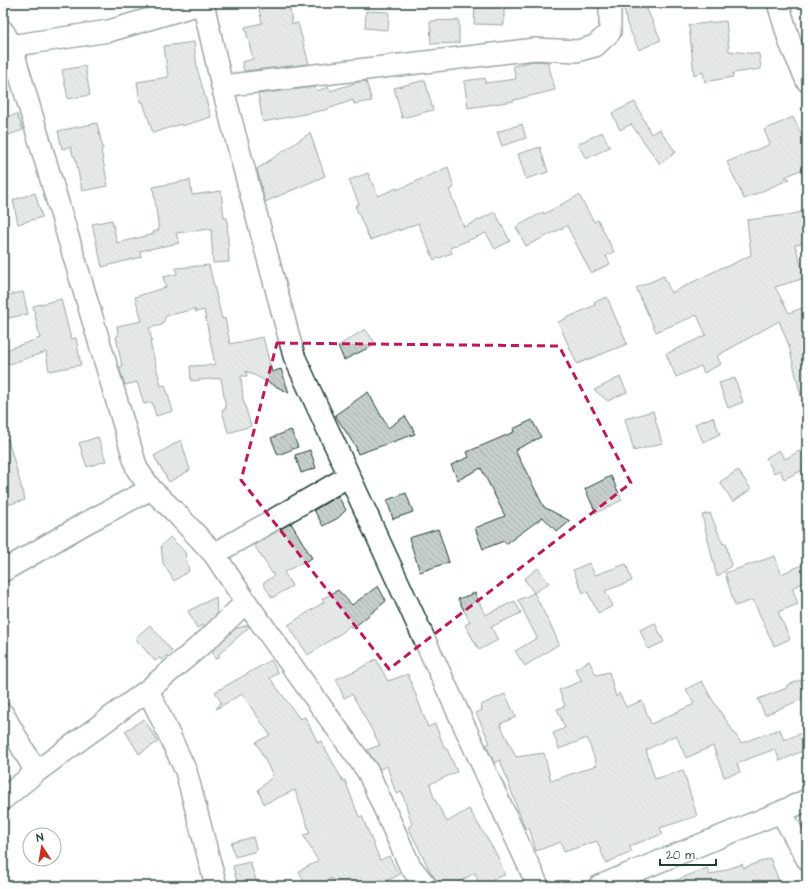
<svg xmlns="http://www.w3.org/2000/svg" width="810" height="889" font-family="'Architects Daughter',sans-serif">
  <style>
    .building { fill: url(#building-back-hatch); stroke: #1f3d34 }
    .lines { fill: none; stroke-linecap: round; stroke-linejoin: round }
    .minor-casing { stroke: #1f3d34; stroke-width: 24 }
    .minor { stroke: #fff; stroke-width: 21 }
    .marked { fill: none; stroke: #c2185b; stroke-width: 3; stroke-dasharray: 8 5; stroke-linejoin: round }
  </style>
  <defs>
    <pattern id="building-back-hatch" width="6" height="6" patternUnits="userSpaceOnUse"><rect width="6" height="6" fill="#c7cfcc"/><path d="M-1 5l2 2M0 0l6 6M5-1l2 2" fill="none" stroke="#aab3b0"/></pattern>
  </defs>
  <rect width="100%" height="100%" fill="#fff"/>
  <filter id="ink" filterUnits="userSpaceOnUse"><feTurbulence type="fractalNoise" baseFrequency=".025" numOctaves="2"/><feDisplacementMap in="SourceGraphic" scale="8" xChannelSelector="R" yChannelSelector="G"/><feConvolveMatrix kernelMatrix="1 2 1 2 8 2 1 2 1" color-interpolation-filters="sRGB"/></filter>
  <g filter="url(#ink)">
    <path class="building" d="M 258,3 L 289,3 L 292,24 L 298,23 L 309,64 L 244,71 L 242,62 L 253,59 L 245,27 L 262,23 Z
      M 475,3 L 504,4 L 504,25 L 474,24 Z
      M 623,3 L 644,3 L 661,40 L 639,50 L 627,24 Z
      M 366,11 L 389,12 L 388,30 L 365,28 Z
      M 459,20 L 459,43 L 431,44 L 430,21 Z
      M 726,21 L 729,51 L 759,54 L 761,69 L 733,73 L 733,77 L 705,82 L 703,72 L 694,75 L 689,25 Z
      M 194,42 L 197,68 L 211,117 L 182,126 L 181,124 L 153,133 L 143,102 L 140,102 L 137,82 L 168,77 L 164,46 Z
      M 533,61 L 548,62 L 555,90 L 514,100 L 514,101 L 468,108 L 464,81 L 485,78 L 485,83 L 516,79 L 513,66 Z
      M 85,66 L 90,95 L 68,99 L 62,70 Z
      M 425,80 L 433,110 L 402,118 L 394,88 Z
      M 366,81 L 372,101 L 354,104 L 353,100 L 325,110 L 263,122 L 258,94 L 315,87 L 317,91 L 328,87 L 330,91 L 358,82 Z
      M 635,102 L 651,134 L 659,129 L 676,152 L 660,164 L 631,124 L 620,130 L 612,113 Z
      M 17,114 L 23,130 L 3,137 L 3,118 Z
      M 793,117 L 807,146 L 807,167 L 785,177 L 790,179 L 744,199 L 727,162 L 770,144 L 764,130 Z
      M 97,123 L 103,149 L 101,150 L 108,186 L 82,191 L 75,156 L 73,156 L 71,147 L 62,149 L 58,131 Z
      M 522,124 L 526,138 L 502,146 L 497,132 Z
      M 602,132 L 610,147 L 586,159 L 578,144 Z
      M 310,133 L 325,176 L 265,202 L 257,169 Z
      M 540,147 L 548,172 L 526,179 L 518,154 Z
      M 448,167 L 454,188 L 449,190 L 464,227 L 495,212 L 510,241 L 495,249 L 486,233 L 450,248 L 452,253 L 434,260 L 418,223 L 399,231 L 399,229 L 370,240 L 355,206 L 359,204 L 349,180 L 368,173 L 378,196 L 397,188 L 397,190 Z
      M 190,180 L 192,195 L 221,191 L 224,218 L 227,218 L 229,262 L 213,263 L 211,229 L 176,233 L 179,243 L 140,251 L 141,257 L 102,267 L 92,224 L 112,220 L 117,243 L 154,234 L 153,232 L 159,230 L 153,187 Z
      M 35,193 L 42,217 L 18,224 L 13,200 Z
      M 579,195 L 594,222 L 598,220 L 614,252 L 606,256 L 610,264 L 591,273 L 567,226 L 526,246 L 516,227 L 543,212 L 544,214 Z
      M 802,212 L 807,221 L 807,242 L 795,245 L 805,278 L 775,287 L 789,313 L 807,306 L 807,396 L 801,397 L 789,346 L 779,321 L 717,356 L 721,364 L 704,373 L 701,366 L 676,377 L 666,354 L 706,335 L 697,315 L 656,332 L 636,288 L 664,276 L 671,293 L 725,266 L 726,267 L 751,255 L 747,220 L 788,215 Z
      M 209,265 L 222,319 L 225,318 L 230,344 L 263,337 L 272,372 L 281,369 L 289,393 L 246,371 L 247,376 L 241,376 L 243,399 L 251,426 L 228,433 L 222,410 L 226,409 L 221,378 L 191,381 L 190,366 L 215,365 L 204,310 L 196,312 L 195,309 L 166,316 L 162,325 L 149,328 L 152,341 L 150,342 L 161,386 L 165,385 L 173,411 L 156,416 L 152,402 L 144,404 L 137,382 L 125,385 L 119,367 L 122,366 L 116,337 L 118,336 L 117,326 L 142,321 L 135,297 L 166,287 L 163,277 L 177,274 L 176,268 Z
      M 23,292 L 28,314 L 3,319 L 3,296 Z
      M 607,297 L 619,326 L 620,326 L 627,344 L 577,364 L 558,322 L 595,305 L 594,302 Z
      M 61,299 L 71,339 L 76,338 L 81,365 L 49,371 L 46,352 L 3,366 L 3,351 L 40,338 L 33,306 Z
      M 365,329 L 376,344 L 344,360 L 338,346 Z
      M 620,377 L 627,392 L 608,401 L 594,390 Z
      M 735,378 L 743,402 L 728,408 L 719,383 Z
      M 368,392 L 388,428 L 405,416 L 414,430 L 413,431 L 415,434 L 358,454 L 356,449 L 357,449 L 335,415 Z
      M 653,411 L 662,443 L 634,451 L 625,419 Z
      M 713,417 L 720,434 L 703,442 L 695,424 Z
      M 532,420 L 541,437 L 515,450 L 544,507 L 570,521 L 557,532 L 543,517 L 506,544 L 504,541 L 483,549 L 475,528 L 505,516 L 481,468 L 458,480 L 451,465 L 469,457 L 467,452 L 514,432 L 513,429 Z
      M 291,430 L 298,447 L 278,455 L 271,438 Z
      M 98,437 L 106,461 L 87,467 L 79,443 Z
      M 3,439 L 8,439 L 25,500 L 3,506 Z
      M 181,440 L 190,470 L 169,482 L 154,456 Z
      M 807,447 L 807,468 L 784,479 L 780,470 L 774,473 L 766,458 L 779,450 L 785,459 Z
      M 310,450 L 316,468 L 301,473 L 295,455 Z
      M 738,470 L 751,489 L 733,502 L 720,482 Z
      M 611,476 L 622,500 L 596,513 L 585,489 Z
      M 406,493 L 413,512 L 393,519 L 387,500 Z
      M 338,496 L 346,510 L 338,518 L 323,526 L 314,510 Z
      M 710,513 L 723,544 L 726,543 L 731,566 L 717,577 L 702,515 Z
      M 291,523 L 312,558 L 284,572 L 292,586 L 272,598 L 263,583 L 274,576 L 254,545 Z
      M 438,529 L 449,562 L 420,572 L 409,538 Z
      M 170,537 L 185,552 L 189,571 L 174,581 L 163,563 L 161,546 Z
      M 775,556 L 781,574 L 802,565 L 807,572 L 807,581 L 792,588 L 798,604 L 778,612 L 790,639 L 774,646 L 753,600 L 735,606 L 725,573 Z
      M 589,563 L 595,575 L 626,564 L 632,581 L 605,591 L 613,606 L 598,613 L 587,591 L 583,593 L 573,570 Z
      M 538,568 L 549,583 L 534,593 L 524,579 Z
      M 378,586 L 386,601 L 352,629 L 350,625 L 343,632 L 308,655 L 288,625 L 324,602 L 322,599 L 338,590 L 352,605 Z
      M 475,593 L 485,615 L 515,601 L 521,613 L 491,627 L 498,640 L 479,650 L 465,625 L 470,622 L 458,599 Z
      M 534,593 L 553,630 L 559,644 L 525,666 L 515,651 L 537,638 L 518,600 Z
      M 216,597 L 217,614 L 204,627 L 203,625 L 197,628 L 188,611 Z
      M 655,623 L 664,642 L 648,649 L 640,630 Z
      M 150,625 L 172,651 L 162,660 L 159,658 L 155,661 L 135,638 Z
      M 248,625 L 249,627 L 219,654 L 219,658 L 215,659 L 212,651 L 235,629 Z
      M 376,659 L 388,681 L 408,674 L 428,727 L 435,724 L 445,749 L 447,749 L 457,772 L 430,784 L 434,798 L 447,822 L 469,809 L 497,855 L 505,875 L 493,879 L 496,886 L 480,886 L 475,873 L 451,886 L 438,886 L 436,879 L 431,873 L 408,827 L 412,825 L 402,792 L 396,794 L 387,766 L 380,769 L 367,750 L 380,745 L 352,694 L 344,698 L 336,679 L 357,670 Z
      M 271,660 L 278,673 L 270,678 L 300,719 L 305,717 L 318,743 L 321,741 L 343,781 L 345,780 L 359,817 L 362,816 L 380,860 L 389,856 L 399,875 L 384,882 L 383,879 L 364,886 L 336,886 L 331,878 L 316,886 L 306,886 L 299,871 L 318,861 L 303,835 L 310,833 L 295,790 L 264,804 L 258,790 L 273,776 L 256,742 L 270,735 L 242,694 L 216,709 L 221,702 L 215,692 Z
      M 589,661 L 596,675 L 609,672 L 616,697 L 619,693 L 626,707 L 642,701 L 651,724 L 694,704 L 686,689 L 702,681 L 710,696 L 741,743 L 780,729 L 784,740 L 807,731 L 807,749 L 780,761 L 775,749 L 737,763 L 740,772 L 724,777 L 713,746 L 686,758 L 676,735 L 646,750 L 655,779 L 683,770 L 697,816 L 660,828 L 663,834 L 629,846 L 632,852 L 606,863 L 597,841 L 564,852 L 561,842 L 536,851 L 529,827 L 525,829 L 500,760 L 494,763 L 486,745 L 490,743 L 476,713 L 482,710 L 481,705 L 505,694 L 516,717 L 500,724 L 516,757 L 544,753 L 551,781 L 597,765 L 587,738 L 559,749 L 553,733 L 565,728 L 557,709 L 565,706 L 559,690 L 582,681 L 575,669 Z
      M 800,680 L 807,697 L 765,715 L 758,699 L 787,688 L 786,686 Z
      M 144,719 L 158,742 L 139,754 L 125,731 Z
      M 253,837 L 257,851 L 235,857 L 231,843 Z
      M 54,850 L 59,859 L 44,868 L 39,859 L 54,859 Z
      M 770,858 L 781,886 L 665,886 L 664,885 L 707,868 L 710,875 L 742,864 L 744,868 Z
      M 250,862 L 258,886 L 238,886 L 233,866 Z"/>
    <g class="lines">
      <defs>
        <path id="minor" d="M 203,3 L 222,86 L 294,356 L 538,886
          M 778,3 L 790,43 L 807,81
          M 3,31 L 11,45 L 137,469 L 151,489 L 175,512 L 214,554 L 246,602 L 368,772 L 410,866 L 426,886
          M 3,47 L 109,31 L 203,3
          M 222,86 L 535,49 L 577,51 L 595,46 L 610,32 L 610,3
          M 214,554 L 349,476
          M 3,571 L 84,524 L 151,489
          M 148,690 L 186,771 L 216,886
          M 3,714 L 36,772
          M 3,799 L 36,772 L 148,690 L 208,639 L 246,602
          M 781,812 L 807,859
          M 599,886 L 781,812 L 807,800"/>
      </defs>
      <use href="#minor" class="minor-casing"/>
      <use href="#minor" class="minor"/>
    </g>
  </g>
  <path d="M0 0H810V889H0ZM 277,343 L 559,346 L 631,483 L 389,669 L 241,480 Z" fill="#fff" fill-opacity=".55" fill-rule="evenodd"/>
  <path class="marked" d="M 277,343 L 559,346 L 631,483 L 389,669 L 241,480 Z"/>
  <rect width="810" height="889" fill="none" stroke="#fff" stroke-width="16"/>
  <rect x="8" y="8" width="794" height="873" fill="none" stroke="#1f3d34" stroke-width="1.5" filter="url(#ink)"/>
  <g transform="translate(42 847) rotate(348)"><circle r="19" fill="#ffffff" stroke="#a5b1ae"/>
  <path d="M0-3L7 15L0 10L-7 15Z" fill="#c8321e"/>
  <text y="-6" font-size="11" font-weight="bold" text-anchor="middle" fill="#1f3d34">N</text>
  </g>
  <path d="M660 859v6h56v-6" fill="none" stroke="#1f3d34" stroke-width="2"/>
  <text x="666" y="859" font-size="12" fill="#1f3d34" stroke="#ffffff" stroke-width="3" paint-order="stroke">20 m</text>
</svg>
